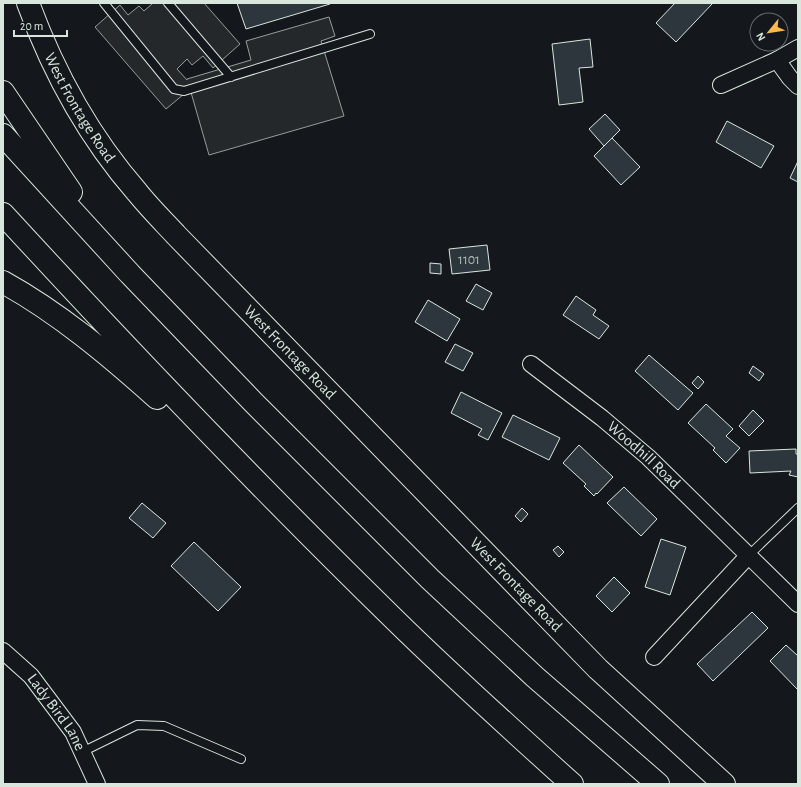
<svg xmlns="http://www.w3.org/2000/svg" width="801" height="787" font-family="'Alegreya Sans',sans-serif">
  <style>
    .parking { fill: #24282b; stroke: #939e99 }
    .building { fill: #2c363c; stroke: #d8e6dc }
    .lines { fill: none; stroke-linecap: round; stroke-linejoin: round }
    .lane-casing { stroke: #d8e6dc; stroke-width: 10 }
    .street-casing { stroke: #d8e6dc; stroke-width: 18 }
    .secondary-casing { stroke: #d8e6dc; stroke-width: 24 }
    .highway-casing { stroke: #d8e6dc; stroke-width: 24 }
    .lane { stroke: #14181c; stroke-width: 8 }
    .street { stroke: #14181c; stroke-width: 16 }
    .secondary { stroke: #14181c; stroke-width: 22 }
    .highway { stroke: #14181c; stroke-width: 22 }
    .labels { text-anchor: middle; dominant-baseline: central; stroke-width: 3; stroke-linejoin: round; paint-order: stroke }
    .number-label { font-size: 14px; fill: #adbab4 }
    .street-label { font-size: 16px; fill: #d8e6dc; stroke: #14181c }
  </style>
  <rect width="100%" height="100%" fill="#14181c"/>
  <path class="parking" d="M 153,3 L 204,3 L 240,44 L 213,68 L 203,56 L 192,65 L 187,59 L 177,69 L 187,80 L 187,79 L 251,60 L 246,41 L 329,17 L 335,36 L 321,41 L 344,116 L 209,155 L 190,89 L 166,109 L 95,27 L 120,5 L 128,15 L 139,6 L 144,11 Z"/>
  <path class="building" d="M 237,3 L 329,3 L 330,4 L 246,29 Z
    M 675,3 L 713,3 L 676,42 L 656,23 Z
    M 590,39 L 593,67 L 579,68 L 583,102 L 559,105 L 552,44 Z
    M 605,114 L 620,130 L 604,146 L 589,129 Z
    M 727,121 L 774,146 L 761,168 L 716,142 Z
    M 612,138 L 640,167 L 621,185 L 594,156 Z
    M 798,161 L 798,182 L 790,178 Z
    M 487,245 L 490,270 L 452,274 L 449,249 Z
    M 430,263 L 441,264 L 441,274 L 430,273 Z
    M 476,284 L 492,293 L 483,310 L 466,301 Z
    M 576,296 L 596,310 L 593,315 L 609,326 L 599,339 L 563,315 Z
    M 428,300 L 460,319 L 447,341 L 415,322 Z
    M 455,344 L 473,353 L 463,371 L 445,362 Z
    M 649,355 L 693,393 L 678,410 L 635,371 Z
    M 753,366 L 764,374 L 759,381 L 749,373 Z
    M 698,376 L 704,382 L 698,389 L 692,383 Z
    M 461,392 L 502,413 L 488,440 L 478,435 L 482,429 L 451,413 Z
    M 706,404 L 733,429 L 726,436 L 740,448 L 726,463 L 713,450 L 715,448 L 688,423 Z
    M 753,410 L 764,421 L 749,436 L 739,426 Z
    M 513,415 L 560,438 L 549,460 L 502,437 Z
    M 579,445 L 613,477 L 597,494 L 596,493 L 594,496 L 584,486 L 586,484 L 563,463 Z
    M 796,449 L 796,454 L 798,454 L 798,477 L 789,475 L 791,471 L 750,473 L 749,451 Z
    M 624,487 L 657,519 L 641,536 L 607,503 Z
    M 142,503 L 166,523 L 153,538 L 129,518 Z
    M 522,508 L 528,514 L 521,522 L 515,516 Z
    M 661,539 L 686,547 L 670,595 L 645,587 Z
    M 194,542 L 241,587 L 218,611 L 171,566 Z
    M 558,546 L 564,552 L 559,557 L 553,550 Z
    M 614,577 L 630,593 L 612,612 L 596,596 Z
    M 752,612 L 768,628 L 713,681 L 697,664 Z
    M 786,645 L 798,656 L 798,690 L 770,661 Z"/>
  <g class="lines">
    <defs>
      <path id="lane" d="M 104,3 L 174,89 L 184,91 L 370,34
        M 168,3 L 231,77
        M 748,556 L 798,508
        M 82,752 L 137,725 L 164,726 L 241,759"/>
      <g id="street">
        <path d="M 777,60 L 790,78 L 798,86"/>
        <path d="M 721,85 L 777,60 L 798,48"/>
        <path id="s1" d="M 531,364 L 602,418 L 648,457 L 798,604"/>
        <path id="s2" d="M 3,651 L 31,676 L 73,732 L 97,784"/>
        <path d="M 654,657 L 748,556"/>
      </g>
      <g id="secondary">
        <path id="s3" d="M 28,3 C 53,71 89,137 137,192 C 149,207 163,221 176,235 L 598,669 L 724,784"/>
      </g>
      <path id="highway" d="M 3,92 L 71,192
        M 3,135 L 130,274 L 253,402 L 430,579 L 535,677 L 658,784
        M 3,214 C 130,352 260,488 394,619 C 452,676 512,730 572,784
        M 3,282 C 59,313 109,355 157,398"/>
    </defs>
    <use href="#lane" class="lane-casing"/>
    <use href="#street" class="street-casing"/>
    <use href="#secondary" class="secondary-casing"/>
    <use href="#highway" class="highway-casing"/>
    <use href="#lane" class="lane"/>
    <use href="#street" class="street"/>
    <use href="#secondary" class="secondary"/>
    <use href="#highway" class="highway"/>
  </g>
  <g class="labels">
    <g class="number-label">
      <text x="469" y="260">1101</text>
    </g>
    <g class="street-label">
      <text stroke="none"><textPath href="#s3" startOffset="117">West Frontage Road</textPath></text>
      <text stroke="none"><textPath href="#s3" startOffset="441">West Frontage Road</textPath></text>
      <text stroke="none"><textPath href="#s1" startOffset="145">Woodhill Road</textPath></text>
      <text stroke="none"><textPath href="#s3" startOffset="765">West Frontage Road</textPath></text>
      <text stroke="none"><textPath href="#s2" startOffset="82">Lady Bird Lane</textPath></text>
    </g>
  </g>
  <rect width="801" height="787" fill="none" stroke="#d8e6dc" stroke-width="8"/>
  <g transform="translate(769 32) rotate(240)"><circle r="19" fill="#14181c" stroke="#626a69"/>
  <path d="M0-3L7 15L0 10L-7 15Z" fill="#ffb74d"/>
  <text y="-6" font-size="11" font-weight="bold" text-anchor="middle" fill="#d8e6dc">N</text>
  </g>
  <path d="M14 30v6h53v-6" fill="none" stroke="#d8e6dc" stroke-width="2"/>
  <text x="20" y="30" font-size="12" fill="#d8e6dc" stroke="#14181c" stroke-width="3" paint-order="stroke">20 m</text>
</svg>
